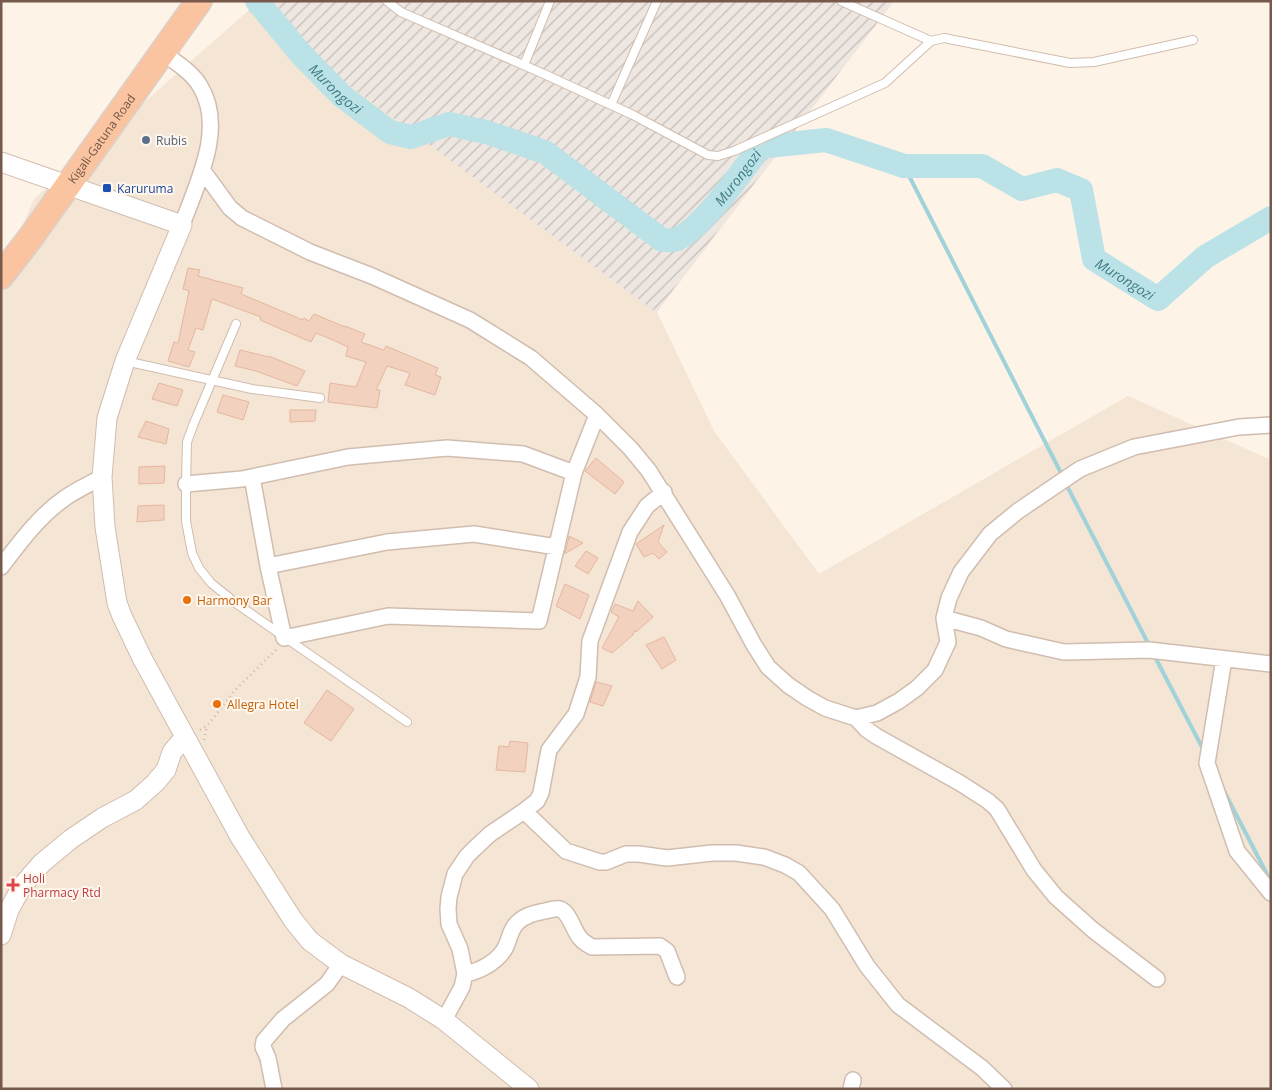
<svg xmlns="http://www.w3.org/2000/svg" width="1272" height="1090" font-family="'Open Sans',sans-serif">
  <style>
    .residential { fill: #f4e5d5 }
    .industrial { fill: url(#industrial-furrows) }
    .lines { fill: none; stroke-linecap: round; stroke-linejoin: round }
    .stream { stroke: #a1d2d9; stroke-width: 4 }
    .river { stroke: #bbe2e7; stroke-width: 24 }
    .building { fill: #f2d1be; stroke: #e5b79f }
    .service-casing { stroke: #d1bdaf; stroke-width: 10 }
    .minor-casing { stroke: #d1bdaf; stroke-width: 18 }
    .tertiary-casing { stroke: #d1bdaf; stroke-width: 21 }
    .trunk-casing { stroke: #d9d1cd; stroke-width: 28 }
    .path { stroke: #d7b4a1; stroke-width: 2.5; stroke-dasharray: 1 4; stroke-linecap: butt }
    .service { stroke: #fff; stroke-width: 8 }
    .minor { stroke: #fff; stroke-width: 15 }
    .tertiary { stroke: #fff; stroke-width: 19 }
    .trunk { stroke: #f9c49f; stroke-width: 25 }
    .service-dot { fill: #5c6f8a; stroke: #fff7ee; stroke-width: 2 }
    .transit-dot { fill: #1a4fb4; stroke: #fff7ee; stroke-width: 2 }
    .food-dot { fill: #e8710a; stroke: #fff7ee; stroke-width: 2 }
    .health-dot { fill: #e0444e; stroke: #fff7ee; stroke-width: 2 }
    .labels { text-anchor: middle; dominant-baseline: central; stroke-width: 4; stroke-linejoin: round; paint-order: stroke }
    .street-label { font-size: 12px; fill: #77594b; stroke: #fff7ee }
    .service-label { font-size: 12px; fill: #4e5e75; stroke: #fff7ee; text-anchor: start }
    .transit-label { font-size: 12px; fill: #164399; stroke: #fff7ee; text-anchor: start }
    .food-label { font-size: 12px; fill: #c56008; stroke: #fff7ee; text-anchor: start }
    .health-label { font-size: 12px; fill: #be3a42; stroke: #fff7ee; text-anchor: start }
    .water-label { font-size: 14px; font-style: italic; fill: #417b83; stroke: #fff7ee }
  </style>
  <defs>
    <pattern id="industrial-furrows" width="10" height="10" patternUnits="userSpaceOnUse" patternTransform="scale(1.25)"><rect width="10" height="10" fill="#ede6e1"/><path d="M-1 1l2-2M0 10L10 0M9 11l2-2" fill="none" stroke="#c5bdb8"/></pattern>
  </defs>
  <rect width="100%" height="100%" fill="#fdf3e7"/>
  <path class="residential" d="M 254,1 L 894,1 L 657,312 L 714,431 L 819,574 L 1128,396 L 1271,460 L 1271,1089 L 1,1089 L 1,275 L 34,199 L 248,11 Z"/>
  <path class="industrial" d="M 254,1 L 894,1 L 656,312 L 248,11 Z"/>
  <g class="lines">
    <path class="stream" d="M 904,166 L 1062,475
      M 1065,482 L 1150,647
      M 1154,655 L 1204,751
      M 1224,791 L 1271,882"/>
    <path class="river" id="s1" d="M 257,1 L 300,53 L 342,96 L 390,132 L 411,137 L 449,124 L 486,132 L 545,152 L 662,240 C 667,240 673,241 677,239 C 702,229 743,170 760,147 L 826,140 L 904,166 L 982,166 L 1022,189 L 1057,180 L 1081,190 L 1094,259 L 1158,299 L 1205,257 L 1271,218"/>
  </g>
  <path class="building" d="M 188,268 L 200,270 L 198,276 L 243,288 L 241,294 L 303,320 L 304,318 L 309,321 L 314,314 L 345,327 L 345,326 L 365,334 L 361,342 L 384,350 L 386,346 L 438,368 L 435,375 L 441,377 L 435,395 L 405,385 L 410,373 L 387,366 L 376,390 L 380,390 L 377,408 L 328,402 L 330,383 L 356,387 L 366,362 L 346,356 L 348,347 L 333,340 L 316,333 L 311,342 L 260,320 L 261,317 L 212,299 L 203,330 L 196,328 L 188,350 L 195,352 L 189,367 L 168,361 L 174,342 L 178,343 L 189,291 L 183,289 Z
    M 240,350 L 269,357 L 269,356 L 305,371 L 297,386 L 256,371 L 235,366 Z
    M 159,383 L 183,390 L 177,406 L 152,399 Z
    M 223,395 L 249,402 L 243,420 L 217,412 Z
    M 290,410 L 316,410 L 315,421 L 290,422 Z
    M 146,421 L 169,429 L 166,444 L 138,437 Z
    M 596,458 L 624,482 L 615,494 L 585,471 Z
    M 165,466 L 164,483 L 139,484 L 139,467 Z
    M 164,505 L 164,520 L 137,522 L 138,506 Z
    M 664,525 L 658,542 L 667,552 L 659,559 L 653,553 L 644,557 L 636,544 Z
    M 569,536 L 583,543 L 564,554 L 566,549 Z
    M 586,551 L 598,558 L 588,574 L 575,566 Z
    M 565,584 L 589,595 L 580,619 L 556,606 Z
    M 638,601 L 653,617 L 636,632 L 635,630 L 633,635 L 612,653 L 602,648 L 619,617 L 611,612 L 615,604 L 633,611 Z
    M 664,637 L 676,660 L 662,669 L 646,645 Z
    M 596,682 L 612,686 L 603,706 L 590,702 Z
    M 327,690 L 354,709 L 331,741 L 304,723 Z
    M 510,741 L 528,743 L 525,772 L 496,770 L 499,746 L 509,747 Z"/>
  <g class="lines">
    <defs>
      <path id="service" d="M 387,1 L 401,12 L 544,74 L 633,115 L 708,155 L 718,156 L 734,151 L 885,83 L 931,41 L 944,38 L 1070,63 L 1094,62 L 1193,40
        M 841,1 L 931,41
        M 524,65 L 550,1
        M 611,105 L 657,1
        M 236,324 L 194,423 L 187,442 L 186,484 L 186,521 L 192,553 L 199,568 L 211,583 L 237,604 L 407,722
        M 125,361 L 252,389 L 320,398"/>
      <path id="minor" d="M 163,53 C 175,62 192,72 200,86 C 226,128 197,183 182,225
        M 203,171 L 230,208 L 242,218 L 310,252 L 372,276 L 470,320 L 531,358 L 597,415 L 631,449 L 649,471 L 727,595 L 754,645 L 768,667 L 788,685 L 807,698 L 825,708 L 856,718 L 877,713 L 899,701 L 917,688 L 935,670 L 948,642 L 944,618 L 949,598 L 961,572 L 990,534 L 1018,511 L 1080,469 L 1134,447 L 1239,427 L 1271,425
        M 252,477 L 268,566 L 284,638 L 388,616 L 539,621 L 574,473 L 597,415
        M 186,484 L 242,479 L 348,457 L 447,448 L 523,454 L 574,473
        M 268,566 L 387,542 L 474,534 L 557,547
        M 1,567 C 20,542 39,516 65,498 C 76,490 90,484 102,477
        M 944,618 L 981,628 L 1006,639 L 1064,652 L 1149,650 L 1271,664
        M 1224,659 L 1207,763 L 1237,851 L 1271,893
        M 856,718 L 866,729 L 876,736 L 960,783 L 988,801 L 997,809 L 1034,870 L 1056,897 L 1093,930 L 1157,979
        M 524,811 L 566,851 L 600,862 L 606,862 L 626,854 L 639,854 L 667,858 L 712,853 L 736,853 L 764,857 L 785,865 L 799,873 L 832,909 L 867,966 L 898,1005 L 982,1068 L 1004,1089
        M 465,974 C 481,971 501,960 507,944 C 510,936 511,929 517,923 C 525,915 535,913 545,911 C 549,910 556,908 560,909 C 570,913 573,930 580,938 C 583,942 587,944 592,947 L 660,946 L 667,951 L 677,977
        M 444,1020 L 462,987 L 465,974 L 460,949 L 449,924 L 448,909 L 449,897 L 455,874 L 467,856 L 474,849 L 490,834 L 524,811 L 537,801 L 541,793 L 549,750 L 576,714 L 588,677 L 590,641 L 630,532 L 647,506 L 664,492
        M 274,1089 L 268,1058 L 263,1047 L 264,1041 L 283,1019 L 327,984 L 341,964
        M 851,1089 L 853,1080"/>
      <path id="tertiary" d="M 1,162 L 182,225 L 125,361 L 107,418 L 102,477 L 105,527 L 117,603 L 122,616 L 142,658 L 240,837 L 293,920 L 301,930 L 310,941 L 341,964 L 409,998 L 444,1020 L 529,1089
        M 1,935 L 9,910 L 22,886 L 42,863 L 71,839 L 102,818 L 136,800 L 155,783 L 166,770 L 172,752 L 185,737"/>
      <g id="trunk">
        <path id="s2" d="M 1,276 L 31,237 L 199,1"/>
      </g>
    </defs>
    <use href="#service" class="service-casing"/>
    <use href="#minor" class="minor-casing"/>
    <use href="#tertiary" class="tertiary-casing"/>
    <use href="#trunk" class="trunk-casing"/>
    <path class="path" d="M 200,730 L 208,725 L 234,691 L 277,649
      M 204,740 L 207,726"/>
    <use href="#service" class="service"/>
    <use href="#minor" class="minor"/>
    <use href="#tertiary" class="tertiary"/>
    <use href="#trunk" class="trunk"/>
  </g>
  <circle class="service-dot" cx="146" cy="140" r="5"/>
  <rect class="transit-dot" x="102" y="183" width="10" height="10" rx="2.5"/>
  <g class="food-dot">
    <circle cx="187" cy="600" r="5"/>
    <circle cx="217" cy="704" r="5"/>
  </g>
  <path class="health-dot" d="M10.5 877.5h5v5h5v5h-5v5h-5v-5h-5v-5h5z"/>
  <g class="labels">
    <g class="street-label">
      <text stroke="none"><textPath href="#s2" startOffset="170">Kigali-Gatuna Road</textPath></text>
    </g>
    <g class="service-label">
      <text x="156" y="140">Rubis</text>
    </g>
    <g class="transit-label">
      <text x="117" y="188">Karuruma</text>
    </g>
    <g class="food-label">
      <text x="197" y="600">Harmony Bar</text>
      <text x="227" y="704">Allegra Hotel</text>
    </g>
    <g class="health-label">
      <text x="23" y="878">Holi<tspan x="23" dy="14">Pharmacy Rtd</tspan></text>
    </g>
    <g class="water-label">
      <text stroke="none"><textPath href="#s1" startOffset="118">Murongozi</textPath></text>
      <text stroke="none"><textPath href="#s1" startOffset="598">Murongozi</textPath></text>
      <text stroke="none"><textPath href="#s1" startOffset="1078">Murongozi</textPath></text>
    </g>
  </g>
  <rect width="1272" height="1090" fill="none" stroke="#77594b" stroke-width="5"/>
</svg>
